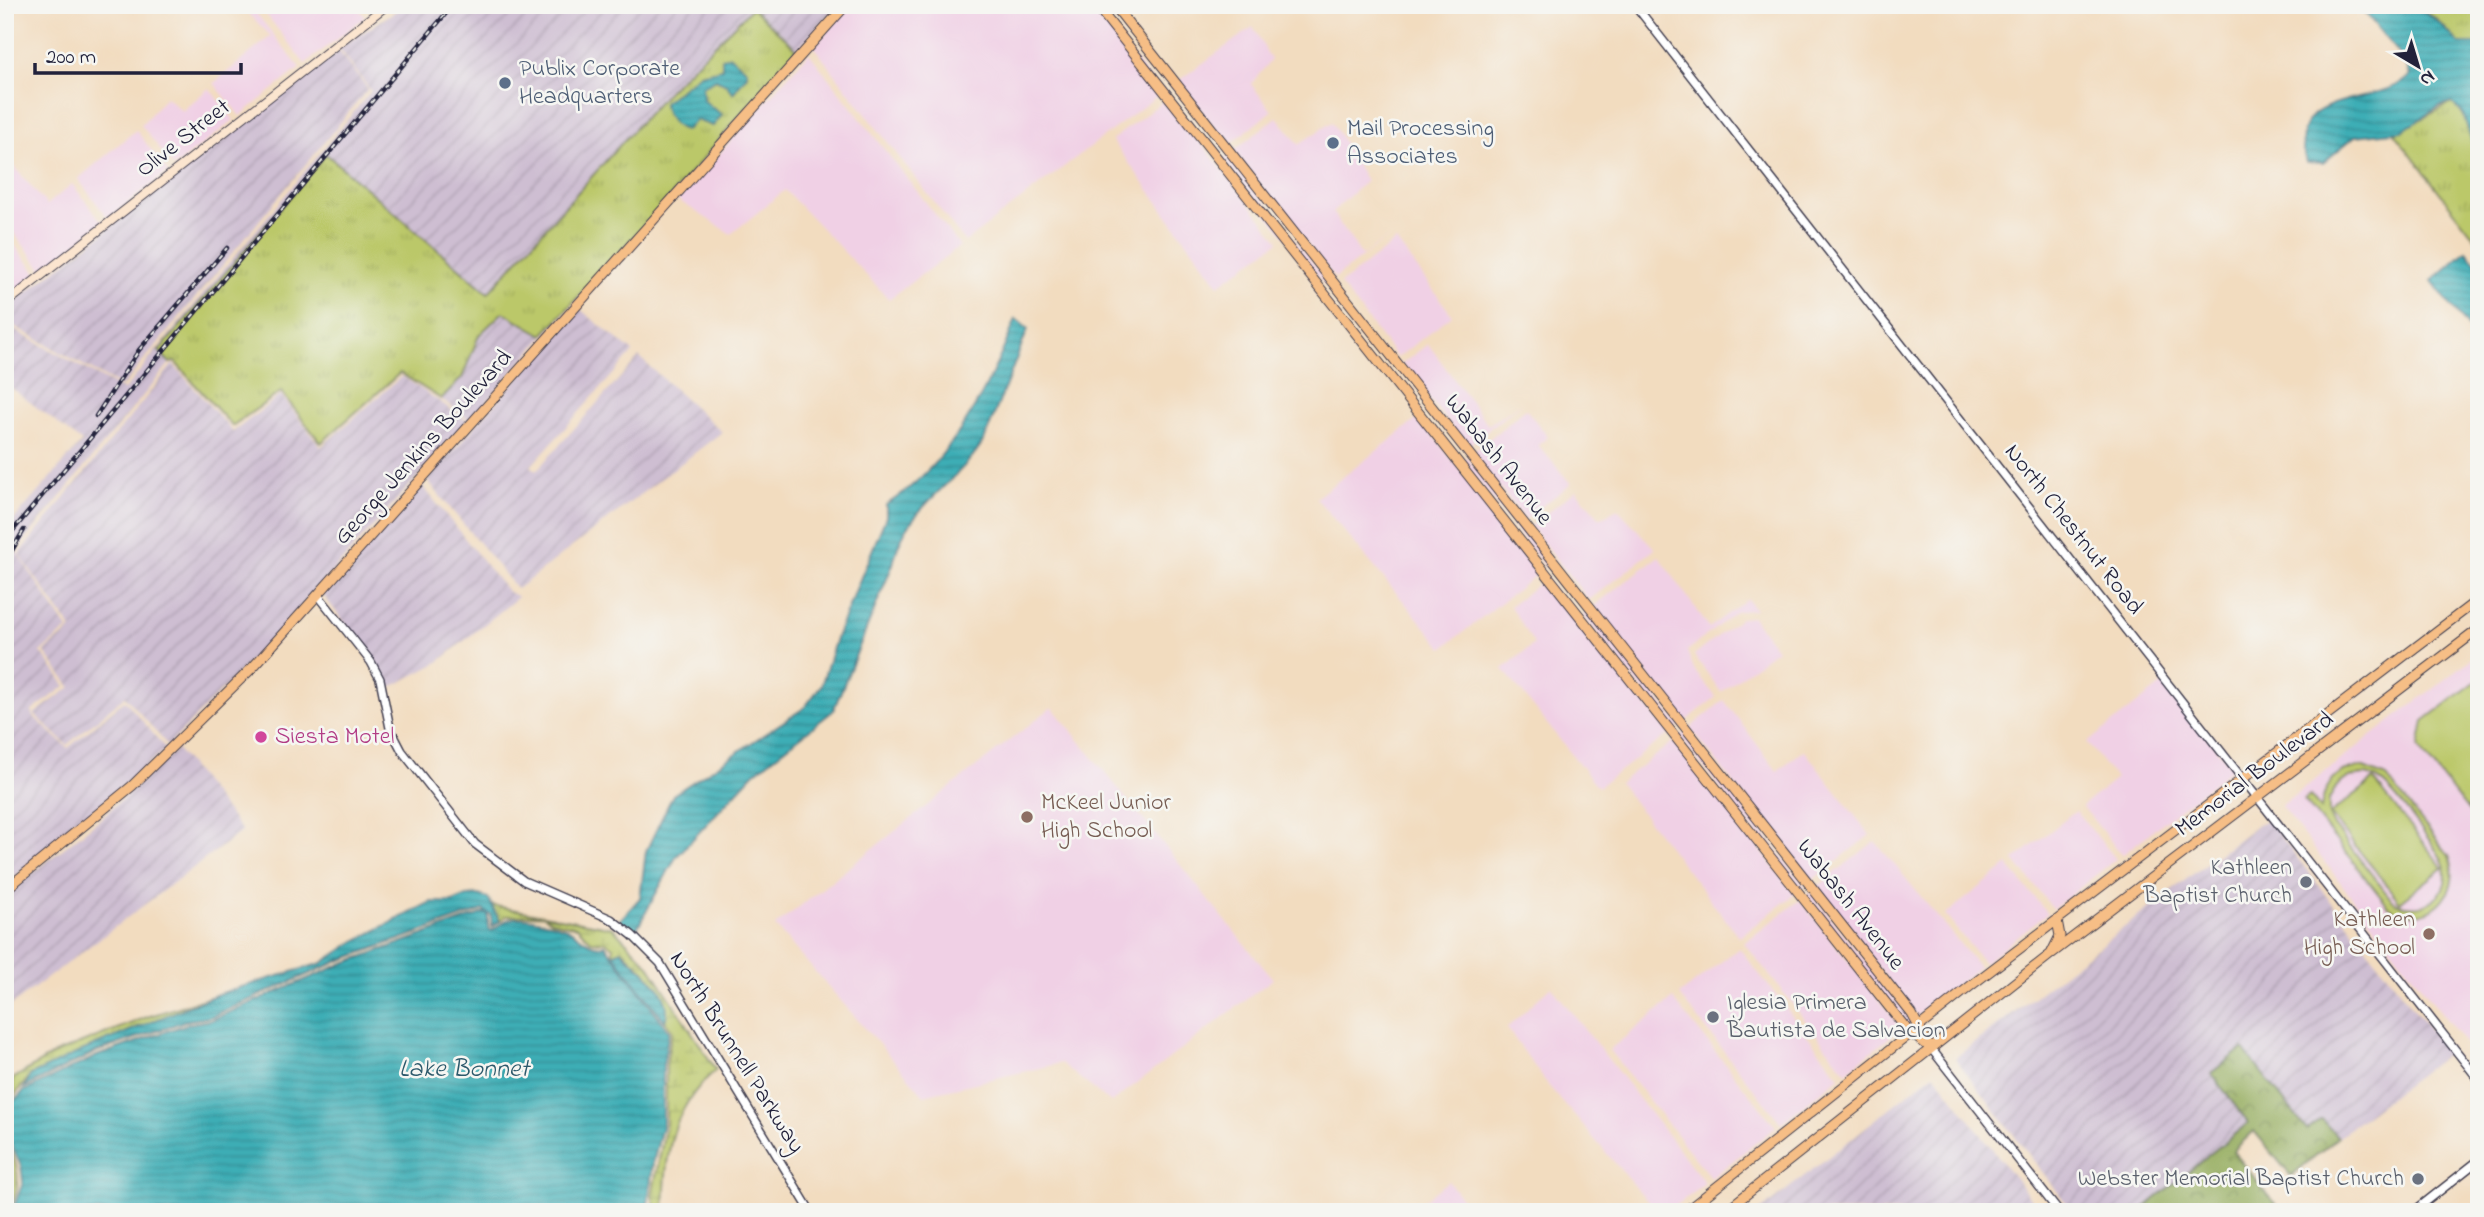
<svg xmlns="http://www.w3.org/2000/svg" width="2484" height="1217" font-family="'Indie Flower',sans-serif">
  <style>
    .built { fill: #f0d0e5 }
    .industrial { fill: url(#industrial-furrows) }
    .grass { fill: url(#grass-tufts); stroke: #6e7552; stroke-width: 2; fill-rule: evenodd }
    .forest { fill: url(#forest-crowns); stroke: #5b674c; stroke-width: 2 }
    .wetland { fill: url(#wetland-marsh); stroke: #6e7552; stroke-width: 2 }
    .park { fill: #bbc869; stroke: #6e7552; stroke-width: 2; fill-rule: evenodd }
    .water { fill: url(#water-rules); stroke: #306878; stroke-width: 2 }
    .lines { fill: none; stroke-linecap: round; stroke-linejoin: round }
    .tertiary-casing { stroke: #413e4f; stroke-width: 10 }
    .secondary-casing { stroke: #413e4f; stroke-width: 10 }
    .primary-casing { stroke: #413e4f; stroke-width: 11 }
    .tertiary { stroke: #fff; stroke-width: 7 }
    .secondary { stroke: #fbe5cf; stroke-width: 8 }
    .primary { stroke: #f6be86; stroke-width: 9 }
    .rail-casing { stroke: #22223b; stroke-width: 4.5 }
    .rail { stroke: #f6f6f2; stroke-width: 2; stroke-dasharray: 5; stroke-linecap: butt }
    .service-dot { fill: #5c6f8a; stroke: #f6f6f2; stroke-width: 2.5 }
    .hotel-dot { fill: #d1479c; stroke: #f6f6f2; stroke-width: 2.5 }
    .education-dot { fill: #8d6e63; stroke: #f6f6f2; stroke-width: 2.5 }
    .worship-dot { fill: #6b7280; stroke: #f6f6f2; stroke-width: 2.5 }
    .labels { text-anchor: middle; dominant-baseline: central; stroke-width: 5; stroke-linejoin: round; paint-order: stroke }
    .service-label { font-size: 24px; fill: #4e5e75; stroke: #f6f6f2; text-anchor: start }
    .street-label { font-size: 24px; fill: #22223b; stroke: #f6f6f2 }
    .hotel-label { font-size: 24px; fill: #b23c85; stroke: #f6f6f2; text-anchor: start }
    .education-label { font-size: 24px; fill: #785e54; stroke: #f6f6f2; text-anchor: start }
    .worship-label { font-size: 24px; fill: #5b616d; stroke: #f6f6f2; text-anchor: end }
    .water-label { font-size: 26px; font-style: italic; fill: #2d5a6c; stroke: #f6f6f2 }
  </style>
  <defs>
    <pattern id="industrial-furrows" width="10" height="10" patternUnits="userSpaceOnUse" patternTransform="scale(1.75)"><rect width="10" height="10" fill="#cebed2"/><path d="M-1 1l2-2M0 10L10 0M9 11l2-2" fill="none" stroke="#b1a3b5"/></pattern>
    <pattern id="grass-tufts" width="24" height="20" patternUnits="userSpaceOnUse" patternTransform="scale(1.75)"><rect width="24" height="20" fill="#bbc869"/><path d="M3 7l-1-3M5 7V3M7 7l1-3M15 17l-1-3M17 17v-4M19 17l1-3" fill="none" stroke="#a0ac5c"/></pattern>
    <pattern id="forest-crowns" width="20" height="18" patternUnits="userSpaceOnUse" patternTransform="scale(1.75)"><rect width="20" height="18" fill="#94ac5d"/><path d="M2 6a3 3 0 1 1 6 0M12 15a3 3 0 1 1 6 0" fill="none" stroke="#788c4e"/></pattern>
    <pattern id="wetland-marsh" width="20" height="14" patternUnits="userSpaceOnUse" patternTransform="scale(1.75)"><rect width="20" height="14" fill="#bbc869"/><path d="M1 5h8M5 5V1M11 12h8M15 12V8" fill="none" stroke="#a0ac5c"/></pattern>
    <pattern id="water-rules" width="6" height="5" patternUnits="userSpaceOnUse" patternTransform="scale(1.75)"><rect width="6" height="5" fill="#3daeb6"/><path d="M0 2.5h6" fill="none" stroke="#338d95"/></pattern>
  </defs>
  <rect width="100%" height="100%" fill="#f6f6f2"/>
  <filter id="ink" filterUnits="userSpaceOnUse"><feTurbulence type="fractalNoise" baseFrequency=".0143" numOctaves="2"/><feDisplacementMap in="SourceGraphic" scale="14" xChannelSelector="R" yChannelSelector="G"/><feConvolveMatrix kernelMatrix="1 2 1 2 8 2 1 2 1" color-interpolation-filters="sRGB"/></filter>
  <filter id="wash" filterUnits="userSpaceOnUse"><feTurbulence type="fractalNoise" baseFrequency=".00686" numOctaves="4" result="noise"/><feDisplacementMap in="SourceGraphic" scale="28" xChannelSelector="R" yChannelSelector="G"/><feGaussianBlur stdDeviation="1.57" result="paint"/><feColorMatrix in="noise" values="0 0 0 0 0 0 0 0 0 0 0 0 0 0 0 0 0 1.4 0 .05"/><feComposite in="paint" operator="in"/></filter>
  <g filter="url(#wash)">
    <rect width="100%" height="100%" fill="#f2dcbf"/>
    <path class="built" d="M 259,5 L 356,5 L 365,17 L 305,64 Z
      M 851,5 L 1091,5 L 1161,93 L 965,242 L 814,47 Z
      M 252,8 L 300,68 L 240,116 L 214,83 L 271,36 L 247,12 Z
      M 1253,27 L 1271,60 L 1251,84 L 1272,111 L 1229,145 L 1178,81 Z
      M 809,53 L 960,246 L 889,299 L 785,190 L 731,234 L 678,200 Z
      M 209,88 L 234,120 L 174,167 L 141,125 L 166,97 L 182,111 Z
      M 1166,99 L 1279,241 L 1219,285 L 1112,140 Z
      M 1277,117 L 1299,144 L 1332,122 L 1366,181 L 1332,212 L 1362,256 L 1392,234 L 1335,278 L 1234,151 Z
      M 136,130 L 168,172 L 108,218 L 78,179 Z
      M 5,156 L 47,205 L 72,184 L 102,222 L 43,270 L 5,222 Z
      M 1228,156 L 1329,283 L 1326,286 L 1223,160 Z
      M 5,233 L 37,274 L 5,299 Z
      M 1396,241 L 1452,315 L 1397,358 L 1340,284 Z
      M 1428,344 L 1488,425 L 1522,403 L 1467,446 L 1402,364 Z
      M 1526,409 L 1548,437 L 1538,445 L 1571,484 L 1525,519 L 1472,453 Z
      M 1419,418 L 1540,572 L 1443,648 L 1316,498 Z
      M 1466,457 L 1551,564 L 1546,568 L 1462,460 Z
      M 1576,490 L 1600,518 L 1618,509 L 1655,549 L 1589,600 L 1530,526 Z
      M 1659,556 L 1709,628 L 1747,599 L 1755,610 L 1737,611 L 1687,651 L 1694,670 L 1716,697 L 1685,722 L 1594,606 Z
      M 1545,579 L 1669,734 L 1598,787 L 1503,669 L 1534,644 L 1510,606 Z
      M 1588,611 L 1680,726 L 1674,730 L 1583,615 Z
      M 1752,617 L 1777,649 L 1721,692 L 1694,655 L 1741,618 Z
      M 2479,653 L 2479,1061 L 2281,806 Z
      M 2164,683 L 2232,768 L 2122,855 L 2082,806 L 2116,779 L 2087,743 Z
      M 1724,700 L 1777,771 L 1804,750 L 1870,835 L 1811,881 L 1690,728 Z
      M 1052,707 L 1273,979 L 1111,1103 L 1061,1063 L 924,1095 L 775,926 Z
      M 1685,733 L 1805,886 L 1801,890 L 1679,736 Z
      M 1674,741 L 1795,894 L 1739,937 L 1619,783 Z
      M 2076,811 L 2116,859 L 2053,909 L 2014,860 Z
      M 1875,841 L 1979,967 L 1917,1016 L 1816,888 Z
      M 2008,865 L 2047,913 L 1984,963 L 1945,915 Z
      M 1810,892 L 1912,1020 L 1907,1024 L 1805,896 Z
      M 1800,900 L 1901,1028 L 1846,1072 L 1744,943 Z
      M 1739,948 L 1840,1077 L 1781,1123 L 1679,995 Z
      M 1551,986 L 1705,1183 L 1668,1212 L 1657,1212 L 1548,1085 L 1507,1028 Z
      M 1673,999 L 1776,1127 L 1711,1178 L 1609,1050 Z
      M 1448,1181 L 1472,1212 L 1410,1212 Z"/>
    <path class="industrial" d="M 405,5 L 838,5 L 797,49 L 751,8 L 668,91 L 488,294 L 326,154 L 159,350 L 170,363 L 16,551 L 68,629 L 41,652 L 66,686 L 32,711 L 32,715 L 68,748 L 125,700 L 166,749 L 5,885 L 5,530 L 82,442 L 5,383 L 5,325 L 124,390 L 371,91 L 339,48 Z
      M 339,51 L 368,89 L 122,387 L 5,321 L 5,309 Z
      M 573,304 L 470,420 L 441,399 L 462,378 L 479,335 L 503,312 L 543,335 Z
      M 580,309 L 633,352 L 531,466 L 536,471 L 639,357 L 722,432 L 517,589 L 427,480 Z
      M 173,364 L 233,432 L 281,395 L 321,447 L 402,376 L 468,421 L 277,633 L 168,746 L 125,696 L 67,745 L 34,714 L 71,687 L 44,652 L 72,629 L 19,554 Z
      M 422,485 L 507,591 L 518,597 L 437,663 L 386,690 L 374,660 L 323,595 Z
      M 177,749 L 242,831 L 5,1010 L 5,895 L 99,820 Z
      M 2268,820 L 2448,1053 L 2338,1137 L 2321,1119 L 2307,1131 L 2243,1049 L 2249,1123 L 2139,1212 L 2073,1212 L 1955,1058 L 2258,824 Z
      M 1934,1073 L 2041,1212 L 1759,1212 Z"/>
    <path class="grass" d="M 2416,5 L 2479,5 L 2479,44 L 2460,44 L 2435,18 Z
      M 752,8 L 797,49 L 671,196 L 543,335 L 503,312 L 479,335 L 462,378 L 441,399 L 400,373 L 321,443 L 281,392 L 232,426 L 175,362 L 170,363 L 159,351 L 326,154 L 488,293 L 668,91 ZM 723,64 L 747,75 L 733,93 L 726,84 L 716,79 L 702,87 L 703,100 L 717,112 L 713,126 L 696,120 L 688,126 L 700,74 L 722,69 Z
      M 2452,103 C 2483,120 2479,212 2479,243 L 2394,133 Z"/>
    <path class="forest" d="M 2243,1049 L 2307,1130 L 2321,1119 L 2338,1137 L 2291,1176 L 2254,1131 L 2233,1151 L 2282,1212 L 2139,1212 L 2248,1123 L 2211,1073 Z"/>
    <path class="wetland" d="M 490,905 L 613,928 L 648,964 L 716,1070 C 669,1110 666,1153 664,1212 L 657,1212 L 652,1196 L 666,1124 L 666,1065 L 672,1030 L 665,1021 L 665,999 L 643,970 L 622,950 L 613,954 L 613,947 L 605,942 L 591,941 L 577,927 L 551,921 L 543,915 L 506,916 L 500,921 Z
      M 211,997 L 31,1075 L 8,1103 L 13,1079 L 52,1055 L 147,1017 Z
      M 5,1138 C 19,1164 23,1185 8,1212 L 5,1212 Z"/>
    <path class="park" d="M 2479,679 L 2479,825 L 2419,748 L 2424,721 Z
      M 2361,767 L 2387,777 L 2449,856 C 2465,895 2424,931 2388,906 L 2304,800 L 2310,796 L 2321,809 C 2323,785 2337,770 2361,767 ZM 2365,775 C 2372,776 2378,779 2384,784 C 2397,796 2442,853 2445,868 C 2452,899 2416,917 2392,900 L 2334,826 L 2329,815 L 2329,799 L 2337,786 L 2349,777 Z
      M 2374,780 L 2443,868 L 2400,902 L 2330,814 Z"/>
    <path class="water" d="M 2359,5 C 2417,5 2419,0 2460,44 L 2479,44 L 2479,164 L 2463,113 L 2452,103 L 2440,106 L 2402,131 L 2355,136 L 2323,163 L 2307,162 C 2279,87 2385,107 2410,75 L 2406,63 Z
      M 730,56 L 747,70 L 747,75 L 733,93 L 726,84 L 716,79 L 702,87 L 703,100 L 722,115 L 713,126 L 696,120 L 686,130 C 674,129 666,115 663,103 L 700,74 L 722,69 L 722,58 Z
      M 2466,251 L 2479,266 L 2479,342 L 2432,281 Z
      M 1016,319 L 1028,329 L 985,438 C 958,486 904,505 893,564 L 833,711 L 754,773 L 676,857 L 635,932 L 619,921 L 640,898 L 646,851 L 673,795 L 804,708 L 821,686 L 837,635 L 886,517 L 886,505 C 952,463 988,389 1016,319 Z
      M 478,895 L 488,898 L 500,921 L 492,927 L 491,915 L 483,910 L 341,960 L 210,1017 L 185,1021 L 96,1052 L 24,1088 L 31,1075 L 84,1050 L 218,994 L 322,963 L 355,941 L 431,902 L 453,902 L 467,896 Z
      M 484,913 L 488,915 L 488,928 L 491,931 C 497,928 504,920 510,919 C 524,915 552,923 566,928 C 580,934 589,949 605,945 L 669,1031 L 663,1065 L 663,1123 L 653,1163 L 647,1212 L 12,1212 L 23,1182 L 21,1166 L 7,1135 L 5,1116 L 12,1103 L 24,1091 L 97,1056 L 187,1024 L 211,1020 L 342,964 Z
      M 621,950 C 638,969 676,991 665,1021 L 613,954 Z"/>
  </g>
  <g filter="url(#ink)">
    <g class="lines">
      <defs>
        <path id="tertiary" d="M 1635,5 L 2479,1080
          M 318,595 L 371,662 L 380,679 L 390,728 L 402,751 L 475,844 L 524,881 L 611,919 L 632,935 L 660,963 L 811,1212
          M 1930,1047 L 2059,1212
          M 2413,1212 L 2479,1160"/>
        <path id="secondary" d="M 5,304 L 387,5"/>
        <path id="primary" d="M 1096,5 L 1901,1022 L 1910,1033 L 1930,1047
          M 1114,5 L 1912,1014 L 1929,1046
          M 5,890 L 132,786 L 254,666 L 846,5
          M 2052,952 L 2060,936 L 2057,920
          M 1685,1212 L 1973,984 L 2479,599
          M 1724,1212 L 2051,954 L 2479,629"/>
      </defs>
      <use href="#tertiary" class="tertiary-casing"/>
      <use href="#secondary" class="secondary-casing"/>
      <use href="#primary" class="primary-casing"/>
      <use href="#tertiary" class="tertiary"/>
      <use href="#secondary" class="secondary"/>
      <use href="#primary" class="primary"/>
      <defs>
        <path id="rail" d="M 96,416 L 139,350 L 227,248
          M 5,540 L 453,5
          M 5,562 L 24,530"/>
      </defs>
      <use href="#rail" class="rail-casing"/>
      <use href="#rail" class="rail"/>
    </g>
  </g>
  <g class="service-dot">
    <circle cx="505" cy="83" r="7"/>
    <circle cx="1333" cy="143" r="7"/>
  </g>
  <circle class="hotel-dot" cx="261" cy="737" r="7"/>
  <g class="education-dot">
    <circle cx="1027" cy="817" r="7"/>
    <circle cx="2429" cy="934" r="7"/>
  </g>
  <g class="worship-dot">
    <circle cx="2306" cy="882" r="7"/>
    <circle cx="1713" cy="1017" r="7"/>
    <circle cx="2418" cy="1179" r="7"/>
  </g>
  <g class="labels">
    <g class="service-label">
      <text x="519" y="69">Publix Corporate<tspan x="519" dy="28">Headquarters</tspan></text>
      <text x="1347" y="129">Mail Processing<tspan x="1347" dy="28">Associates</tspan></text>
    </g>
    <g class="street-label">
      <text transform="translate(184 139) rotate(-38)">Olive Street</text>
      <text transform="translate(424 448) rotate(-48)">George Jenkins Boulevard</text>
      <text transform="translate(1498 460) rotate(52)">Wabash Avenue</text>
      <text transform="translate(2073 530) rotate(52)">North Chestnut Road</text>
      <text transform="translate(2255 775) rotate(-37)">Memorial Boulevard</text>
      <text transform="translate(1850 905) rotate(52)">Wabash Avenue</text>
      <text transform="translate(736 1053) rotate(58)">North Brunnell Parkway</text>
    </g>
    <g class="hotel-label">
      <text x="275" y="737">Siesta Motel</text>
    </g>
    <g class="education-label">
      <text x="1041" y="803">McKeel Junior<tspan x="1041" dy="28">High School</tspan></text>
      <text x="2415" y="920" text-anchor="end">Kathleen<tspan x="2415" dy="28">High School</tspan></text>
    </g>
    <g class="worship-label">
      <text x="2292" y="868">Kathleen<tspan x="2292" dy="28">Baptist Church</tspan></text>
      <text x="1727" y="1003" text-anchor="start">Iglesia Primera<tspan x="1727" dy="28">Bautista de Salvacion</tspan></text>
      <text x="2404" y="1179">Webster Memorial Baptist Church</text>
    </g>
    <g class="water-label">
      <text x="464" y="1070">Lake Bonnet</text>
    </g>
  </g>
  <rect width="2484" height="1217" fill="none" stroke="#f6f6f2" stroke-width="28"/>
  <g transform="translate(2418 66) rotate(142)" stroke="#f6f6f2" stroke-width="5" paint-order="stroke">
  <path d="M0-5L12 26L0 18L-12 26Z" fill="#22223b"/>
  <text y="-10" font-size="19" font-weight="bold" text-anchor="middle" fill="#22223b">N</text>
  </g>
  <path d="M35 63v10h206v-10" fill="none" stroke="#22223b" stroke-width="3.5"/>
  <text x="46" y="63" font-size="21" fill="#22223b" stroke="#f6f6f2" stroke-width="5" paint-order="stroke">200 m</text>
</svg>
